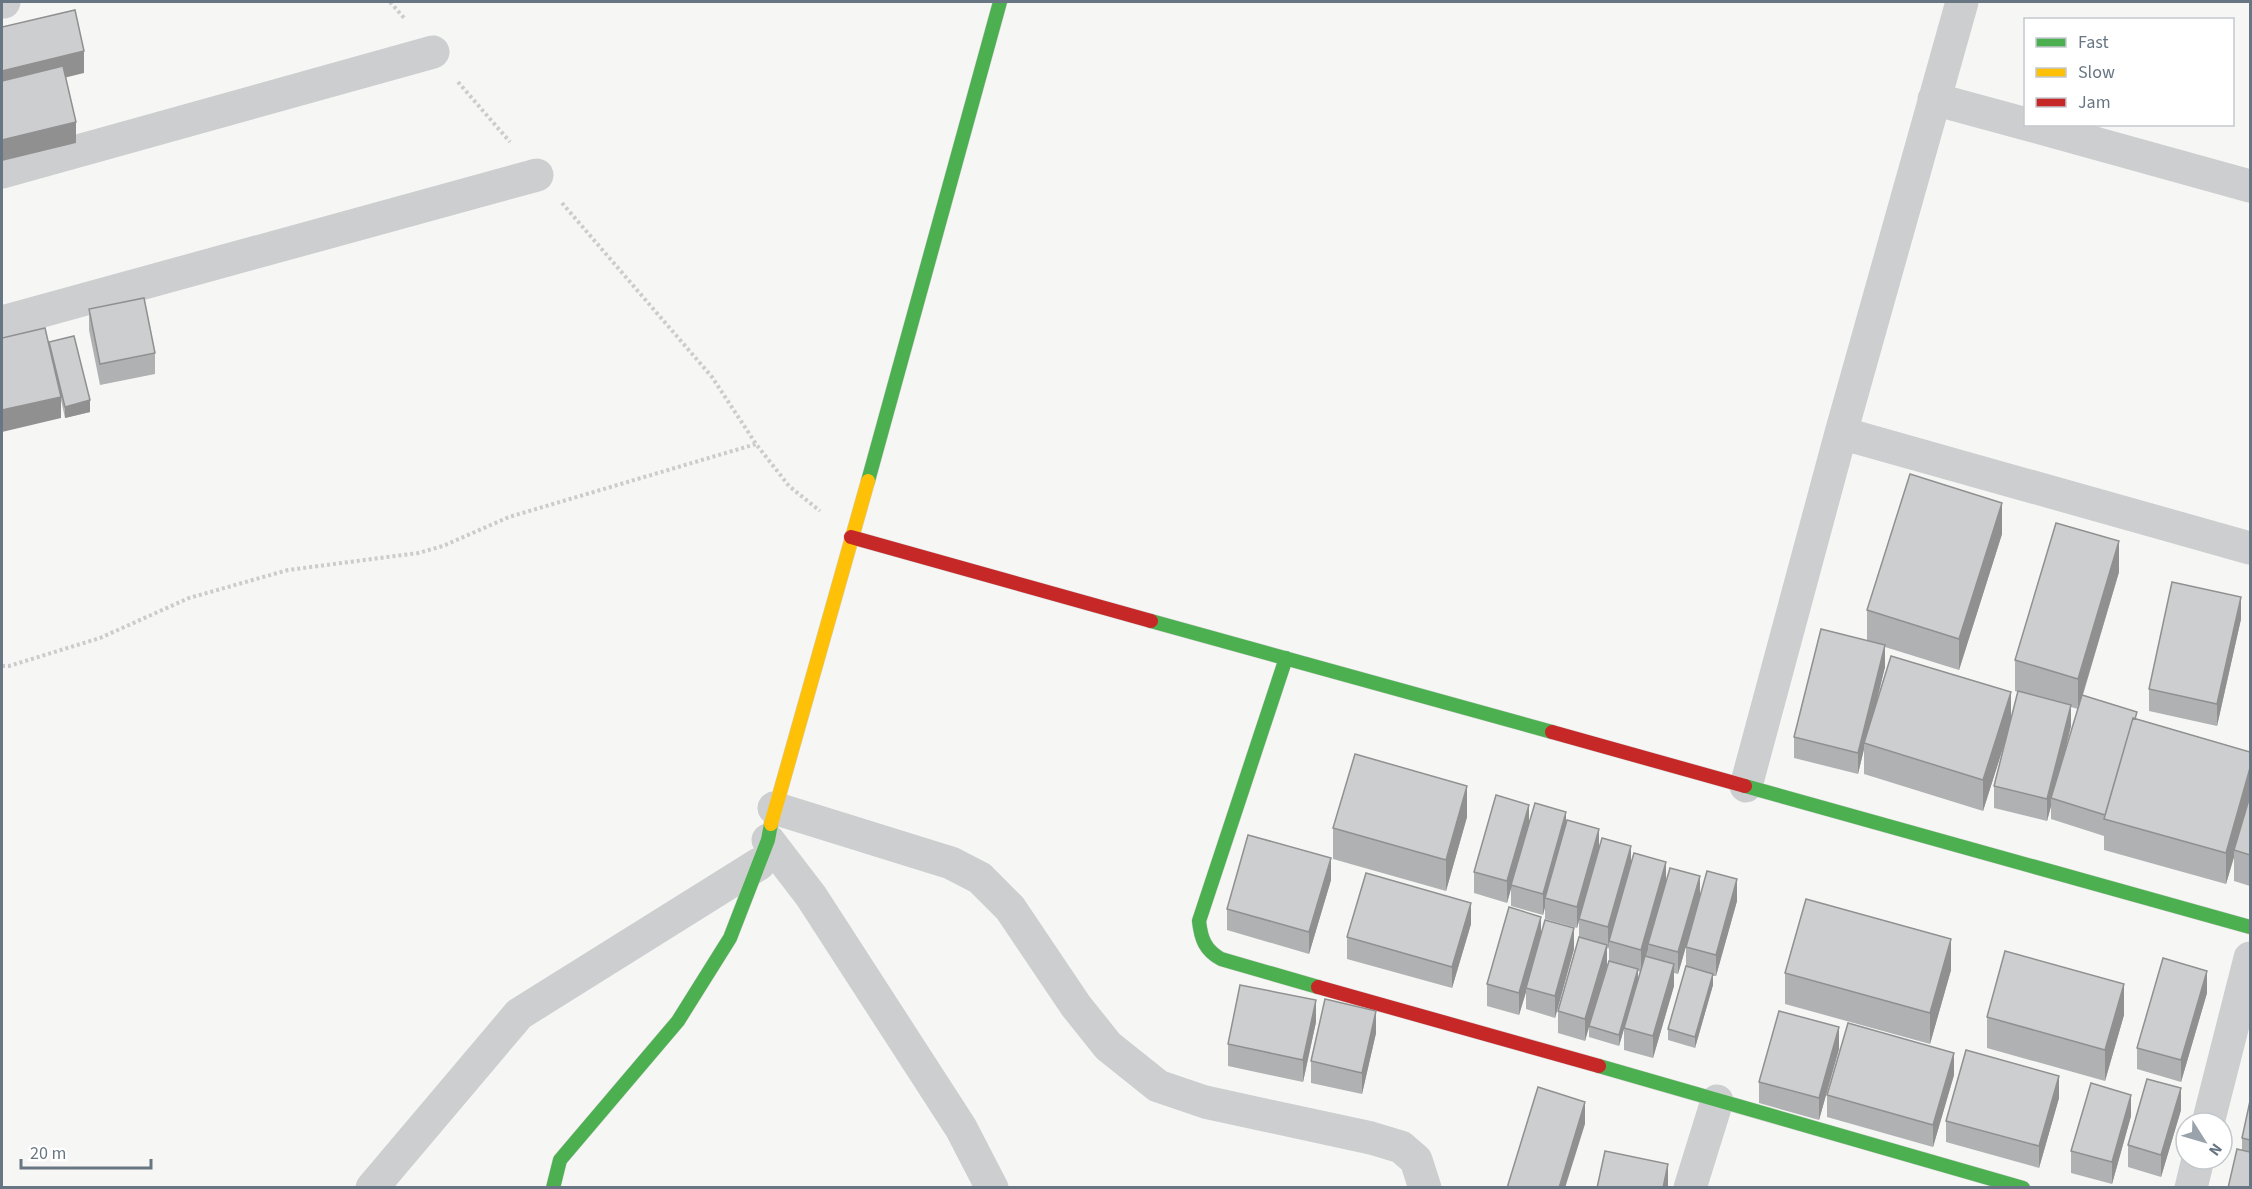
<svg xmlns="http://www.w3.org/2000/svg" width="2252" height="1189" font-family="'Source Sans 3',sans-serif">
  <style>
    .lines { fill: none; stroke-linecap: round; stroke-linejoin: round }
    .fast-casing { stroke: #d2d3d3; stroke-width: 15 }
    .slow-casing { stroke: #d2d3d3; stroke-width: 15 }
    .jam-casing { stroke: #d2d3d3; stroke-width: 15 }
    .path { stroke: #cbcccb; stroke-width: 4; stroke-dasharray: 3 3; stroke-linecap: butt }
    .street { stroke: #cccecf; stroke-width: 33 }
    .fast { stroke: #4caf50; stroke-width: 14 }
    .slow { stroke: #ffc107; stroke-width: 14 }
    .jam { stroke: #c62828; stroke-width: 14 }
    .wall { fill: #b0b1b2; fill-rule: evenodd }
    .shaded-wall { fill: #909091 }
    .building { fill: #cdcecf; stroke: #909091; stroke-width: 1.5 }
  </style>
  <rect width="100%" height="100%" fill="#f6f6f5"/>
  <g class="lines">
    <defs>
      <path id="fast" d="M 868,481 L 1000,2
        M 1151,621 L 1552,732
        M 1286,658 L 1199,921 C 1201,939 1205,950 1221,959 L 1318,987
        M 1745,786 L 2250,927
        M 1599,1066 L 2023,1188
        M 553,1188 L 560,1160 L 678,1021 L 730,938 L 768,840 L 771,824"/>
      <path id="slow" d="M 771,824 L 868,481"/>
      <path id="jam" d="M 851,537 L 1151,621
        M 1552,732 L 1745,786
        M 1318,987 L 1599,1066"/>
    </defs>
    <use href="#fast" class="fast-casing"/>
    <use href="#slow" class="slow-casing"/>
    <use href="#jam" class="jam-casing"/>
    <path class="path" d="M 390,2 L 405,19
      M 458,82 L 510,142
      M 562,203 L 712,377 L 756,444 L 789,486 L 820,511
      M 2,666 L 9,666 L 100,638 L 189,598 L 288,570 L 418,553 L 443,546 L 509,517 L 756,444"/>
    <path class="street" d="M 2,2 L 4,2
      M 1934,99 L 2026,124
      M 2026,124 L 2250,186
      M 2,172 L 433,52
      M 2,322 L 537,175
      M 1841,433 L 2250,548
      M 1746,786 L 1841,433 L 1962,2
      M 774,808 L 951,863 L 980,878 L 1010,908 L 1076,1006 L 1108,1046 L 1158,1086 L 1205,1102 L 1371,1138 L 1401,1147 L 1416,1160 L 1425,1188
      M 768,840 L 811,896 L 961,1128 L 992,1188
      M 2208,1123 L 2250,958
      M 372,1188 L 519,1014 L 759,864
      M 1690,1188 L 1717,1101
      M 2191,1188 L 2198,1159"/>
    <use href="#fast" class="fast"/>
    <use href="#slow" class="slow"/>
    <use href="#jam" class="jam"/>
  </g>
  <path class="wall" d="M 89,309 L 155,353 L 155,374 L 100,385 L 89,330 Z
    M 49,342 L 90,412 L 65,418 L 61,400 L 61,418 Z
    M 2002,534 L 1959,670 L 1885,647 L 1885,667 L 1872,720 L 2011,719 L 2018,692 L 2015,691 L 2015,660 L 2119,572 L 2083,695 L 2137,719 L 2250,752 L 2250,886 L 2234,881 L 2234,857 L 2226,884 L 2104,850 L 2104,836 L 2051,819 L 2051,806 L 2047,821 L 1994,808 L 1994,786 L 2004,744 L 1983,811 L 1864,774 L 1864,749 L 1858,774 L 1794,758 L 1794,737 L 1867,640 L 1867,610 ZM 2071,707 L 2078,709 L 2064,755 L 2071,726 Z
    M 2241,619 L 2217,726 L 2149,711 L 2149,689 Z
    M 1467,817 L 1446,891 L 1333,859 L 1333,828 Z
    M 1529,823 L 1566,824 L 1599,848 L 1700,898 L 1737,901 L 1716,976 L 1713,976 L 1713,985 L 1695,1048 L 1668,1040 L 1668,1029 L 1686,967 L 1686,947 L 1693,922 L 1678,974 L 1674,973 L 1674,986 L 1653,1058 L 1624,1050 L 1624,1028 L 1641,972 L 1638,971 L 1638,981 L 1619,1046 L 1589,1037 L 1589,1026 L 1609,961 L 1609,947 L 1608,949 L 1607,948 L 1585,1041 L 1558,1033 L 1558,1011 L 1579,937 L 1579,920 L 1577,928 L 1545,919 L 1545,907 L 1543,915 L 1511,906 L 1511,887 L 1507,903 L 1474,893 L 1474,872 Z
    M 1331,880 L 1309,954 L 1227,930 L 1227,909 Z
    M 1471,924 L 1452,988 L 1347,959 L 1347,937 Z
    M 1541,934 L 1574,949 L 1555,1018 L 1526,1009 L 1526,992 L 1519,1015 L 1487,1006 L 1487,984 Z
    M 1951,970 L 1930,1044 L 1785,1004 L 1785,973 Z
    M 2207,993 L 2181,1082 L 2137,1069 L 2137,1048 Z
    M 2124,1015 L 2105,1081 L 1987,1048 L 1987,1017 Z
    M 1316,1022 L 1303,1082 L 1228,1066 L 1228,1044 Z
    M 1376,1033 L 1362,1094 L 1311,1083 L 1311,1061 Z
    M 1839,1049 L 1819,1120 L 1759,1103 L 1759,1082 Z
    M 1954,1075 L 1933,1147 L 1827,1117 L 1827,1095 Z
    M 2059,1098 L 2039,1168 L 1946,1142 L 1946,1121 Z
    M 2250,1101 L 2250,1188 L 2242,1150 L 2242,1138 Z
    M 2181,1110 L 2161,1177 L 2128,1167 L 2128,1145 Z
    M 2131,1116 L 2112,1184 L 2071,1173 L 2071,1151 Z"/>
  <path class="shaded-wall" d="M 84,51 L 84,73 L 2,93 L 2,71 Z
    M 76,122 L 76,143 L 2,161 L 2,140 Z
    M 61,397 L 61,418 L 2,432 L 2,410 Z
    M 90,400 L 90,412 L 65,418 L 65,407 Z
    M 2002,503 L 2002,534 L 1959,670 L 1959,639 Z
    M 2119,541 L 2119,572 L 2078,710 L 2078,679 Z
    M 2241,597 L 2241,619 L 2217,726 L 2217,704 Z
    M 1885,645 L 1885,667 L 1866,744 L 1864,743 L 1864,749 L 1858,774 L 1858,753 Z
    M 2011,692 L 2011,723 L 1983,811 L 1983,780 Z
    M 2071,705 L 2071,726 L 2053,798 L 2051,798 L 2051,806 L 2047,821 L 2047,799 Z
    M 2250,768 L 2250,799 L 2234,850 L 2234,857 L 2226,884 L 2226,853 Z
    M 1467,786 L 1467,817 L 1446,891 L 1446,860 Z
    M 1529,805 L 1529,826 L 1507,903 L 1507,881 Z
    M 1566,812 L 1566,833 L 1545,898 L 1545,907 L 1543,915 L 1543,894 Z
    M 1599,829 L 1599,850 L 1577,928 L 1577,907 Z
    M 1631,846 L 1631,868 L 1609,941 L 1608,949 L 1608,927 Z
    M 1331,858 L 1331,880 L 1309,954 L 1309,932 Z
    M 1666,862 L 1666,884 L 1648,944 L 1648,949 L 1641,972 L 1641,950 Z
    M 1700,876 L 1700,898 L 1678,974 L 1678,952 Z
    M 1737,879 L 1737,901 L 1716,976 L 1716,955 Z
    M 1471,903 L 1471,924 L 1452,988 L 1452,967 Z
    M 1541,917 L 1541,938 L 1526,988 L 1526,992 L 1519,1015 L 1519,993 Z
    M 1574,928 L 1574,949 L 1555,1018 L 1555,996 Z
    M 1951,939 L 1951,970 L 1930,1044 L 1930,1013 Z
    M 1607,945 L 1607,966 L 1585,1041 L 1585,1019 Z
    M 1674,964 L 1674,986 L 1653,1058 L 1653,1036 Z
    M 1638,969 L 1638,981 L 1619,1046 L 1619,1035 Z
    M 2207,971 L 2207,993 L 2181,1082 L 2181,1060 Z
    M 1713,974 L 1713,985 L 1695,1048 L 1695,1037 Z
    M 2124,984 L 2124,1015 L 2105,1081 L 2105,1050 Z
    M 1316,1000 L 1316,1022 L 1303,1082 L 1303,1060 Z
    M 1376,1011 L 1376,1033 L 1362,1094 L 1362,1073 Z
    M 1839,1027 L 1839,1049 L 1819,1120 L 1819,1098 Z
    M 1954,1053 L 1954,1075 L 1933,1147 L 1933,1125 Z
    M 2059,1076 L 2059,1098 L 2039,1168 L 2039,1146 Z
    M 2181,1088 L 2181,1110 L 2161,1177 L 2161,1155 Z
    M 2131,1095 L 2131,1116 L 2112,1184 L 2112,1162 Z
    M 1585,1102 L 1585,1124 L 1565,1188 L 1559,1188 Z
    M 1668,1164 L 1668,1188 L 1663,1188 Z"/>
  <path class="building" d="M 75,10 L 84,51 L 2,71 L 2,27 Z
    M 63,66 L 76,122 L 2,140 L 2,81 Z
    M 144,298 L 155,353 L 100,364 L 89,309 Z
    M 45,328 L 61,397 L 2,410 L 2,338 Z
    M 74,336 L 90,400 L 65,407 L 49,342 Z
    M 1910,474 L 2002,503 L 1959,639 L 1867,610 Z
    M 2056,523 L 2119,541 L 2078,679 L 2015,660 Z
    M 2172,582 L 2241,597 L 2217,704 L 2149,689 Z
    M 1821,629 L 1885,645 L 1858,753 L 1794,737 Z
    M 1891,656 L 2011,692 L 1983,780 L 1864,743 Z
    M 2018,691 L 2071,705 L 2047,799 L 1994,786 Z
    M 2082,695 L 2137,712 L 2135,719 L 2133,718 L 2105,815 L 2051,798 Z
    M 2133,718 L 2250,752 L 2250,768 L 2226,853 L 2104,819 Z
    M 1355,754 L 1467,786 L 1446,860 L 1333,828 Z
    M 1496,795 L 1529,805 L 1507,881 L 1474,872 Z
    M 2250,796 L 2250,855 L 2234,850 Z
    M 1535,803 L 1566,812 L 1543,894 L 1511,885 Z
    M 1567,820 L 1599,829 L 1577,907 L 1545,898 Z
    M 1248,835 L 1331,858 L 1309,932 L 1227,909 Z
    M 1602,838 L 1631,846 L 1608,927 L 1579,919 Z
    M 1634,853 L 1666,862 L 1641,950 L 1609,941 Z
    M 1670,868 L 1700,876 L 1678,952 L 1648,944 Z
    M 1707,871 L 1737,879 L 1716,955 L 1686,947 Z
    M 1366,873 L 1471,903 L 1452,967 L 1347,937 Z
    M 1806,899 L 1951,939 L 1930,1013 L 1785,973 Z
    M 1509,907 L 1541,917 L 1519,993 L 1487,984 Z
    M 1545,920 L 1574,928 L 1555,996 L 1526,988 Z
    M 1579,937 L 1607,945 L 1585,1019 L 1558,1011 Z
    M 2005,951 L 2124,984 L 2105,1050 L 1987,1017 Z
    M 1645,956 L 1674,964 L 1653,1036 L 1624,1028 Z
    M 2163,958 L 2207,971 L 2181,1060 L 2137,1048 Z
    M 1609,961 L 1638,969 L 1619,1035 L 1589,1026 Z
    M 1686,966 L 1713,974 L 1695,1037 L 1668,1029 Z
    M 1240,985 L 1316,1000 L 1303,1060 L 1228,1044 Z
    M 1325,999 L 1376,1011 L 1362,1073 L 1311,1061 Z
    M 1779,1011 L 1839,1027 L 1819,1098 L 1759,1082 Z
    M 1848,1023 L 1954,1053 L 1933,1125 L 1827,1095 Z
    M 1966,1050 L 2059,1076 L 2039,1146 L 1946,1121 Z
    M 2147,1079 L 2181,1088 L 2161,1155 L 2128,1145 Z
    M 2091,1083 L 2131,1095 L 2112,1162 L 2071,1151 Z
    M 1538,1087 L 1585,1102 L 1559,1188 L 1507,1188 Z
    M 2250,1101 L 2250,1140 L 2242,1138 Z
    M 2237,1149 L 2250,1152 L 2250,1188 L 2228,1188 Z
    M 1605,1151 L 1668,1164 L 1663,1188 L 1597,1188 Z"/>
  <rect width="2252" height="1189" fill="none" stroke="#687683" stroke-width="6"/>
  <rect x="2024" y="18" width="210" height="108" fill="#ffffff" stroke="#c3c8cd" stroke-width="1.5"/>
  <rect x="2036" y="38" width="30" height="9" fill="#4caf50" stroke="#c3c8cd" stroke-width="1.5"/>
  <text x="2078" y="48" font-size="18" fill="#687683">Fast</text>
  <rect x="2036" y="68" width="30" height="9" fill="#ffc107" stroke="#c3c8cd" stroke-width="1.5"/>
  <text x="2078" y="78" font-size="18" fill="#687683">Slow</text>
  <rect x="2036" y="98" width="30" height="9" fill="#c62828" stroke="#c3c8cd" stroke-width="1.5"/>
  <text x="2078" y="108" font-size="18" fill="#687683">Jam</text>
  <g transform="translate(2204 1141) rotate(127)"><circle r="28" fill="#ffffff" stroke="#c3c8cd" stroke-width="1.5"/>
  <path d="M0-4.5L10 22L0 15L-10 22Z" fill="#9aa3ab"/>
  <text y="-9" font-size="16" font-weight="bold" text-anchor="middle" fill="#687683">N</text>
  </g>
  <path d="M21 1159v9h130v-9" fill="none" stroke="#687683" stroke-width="3"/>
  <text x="30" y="1159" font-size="18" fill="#687683" stroke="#ffffff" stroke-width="4.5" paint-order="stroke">20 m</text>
</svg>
